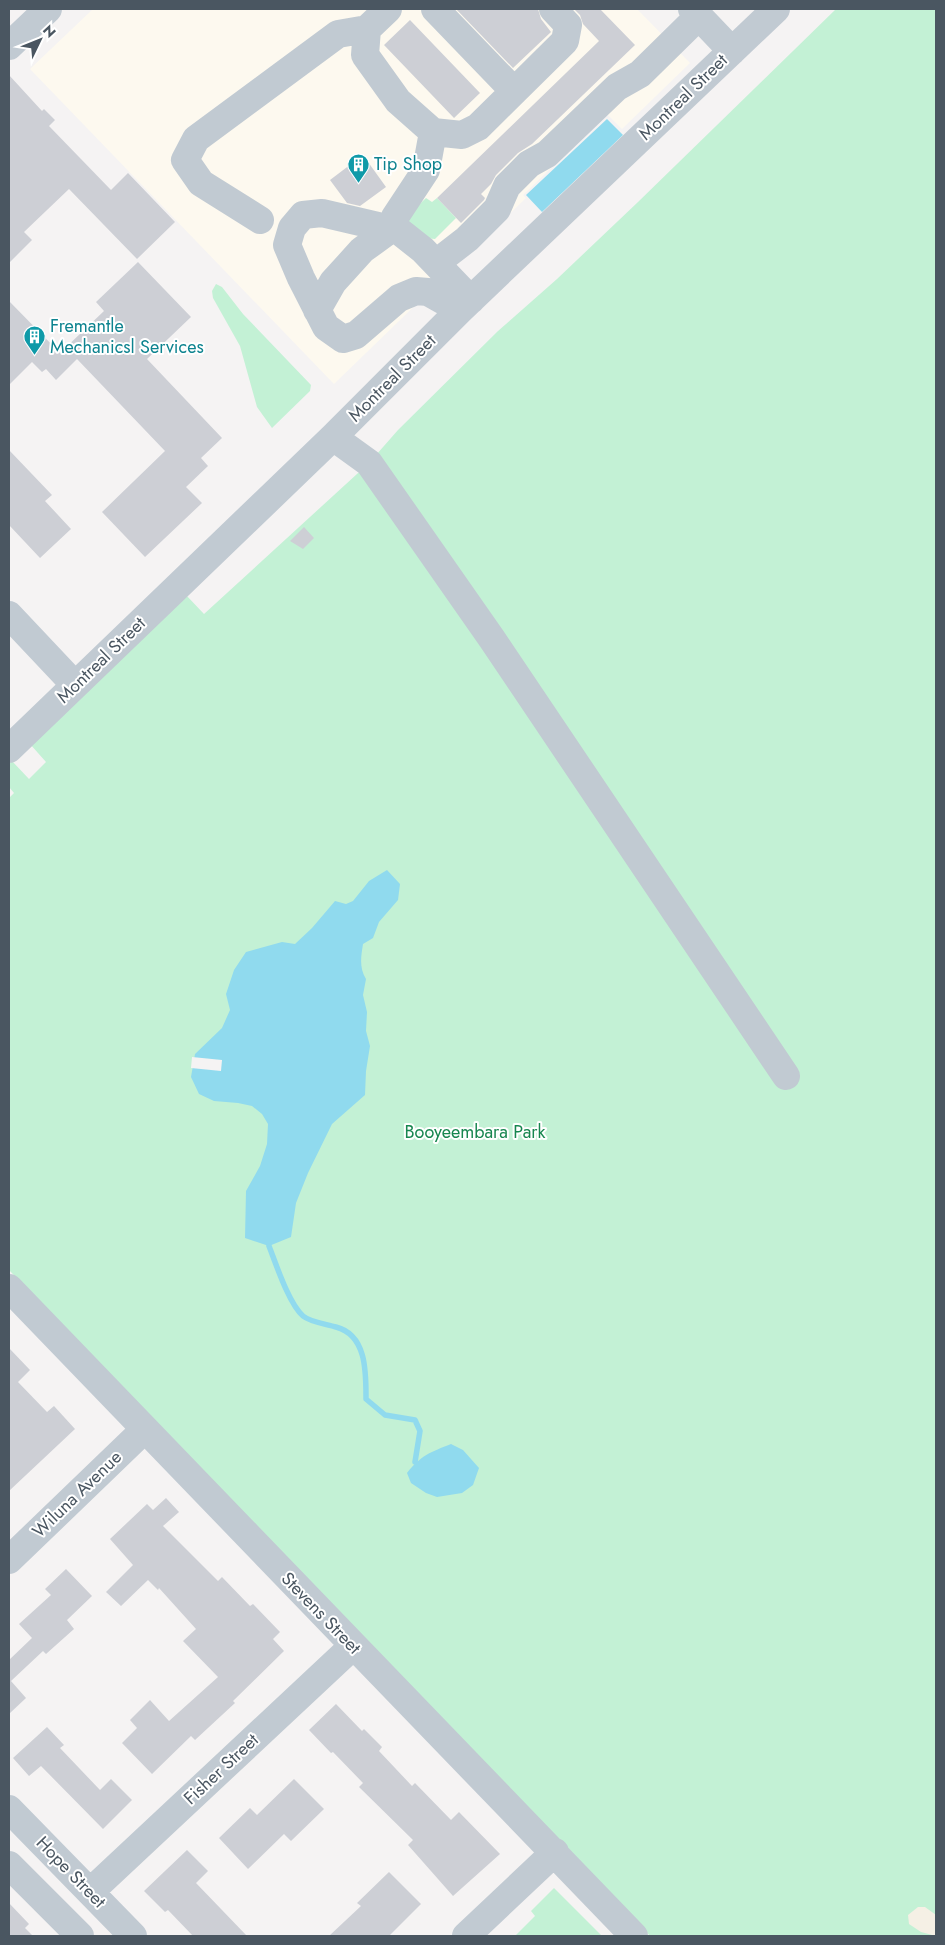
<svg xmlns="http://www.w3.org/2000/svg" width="945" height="1945" font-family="Jost,sans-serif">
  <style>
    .commercial { fill: #fdf9ef }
    .green { fill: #c3f1d5 }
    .sand { fill: #f5f0e5 }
    .water { fill: #90daee }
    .pier { fill: #f5f3f3 }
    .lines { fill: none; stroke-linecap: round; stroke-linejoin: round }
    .stream { stroke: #90daee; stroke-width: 5.5 }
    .building { fill: #cdcfd5 }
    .minor { stroke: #c1cad2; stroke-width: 28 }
    .labels { text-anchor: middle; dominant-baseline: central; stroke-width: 4; stroke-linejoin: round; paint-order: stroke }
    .street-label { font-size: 18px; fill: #4a5661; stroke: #fff }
    .culture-label { font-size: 18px; fill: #0d838f; stroke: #fff; text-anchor: start }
    .park-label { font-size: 18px; fill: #17864f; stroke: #fff }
  </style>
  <rect width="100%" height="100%" fill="#f5f3f3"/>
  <path class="commercial" d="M 93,9 L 637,9 L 690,63 L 622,129 L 607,114 L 523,195 L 526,198 L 334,384 L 30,69 Z"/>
  <path class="green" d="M 836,9 L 936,9 L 936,1936 L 650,1936 L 9,1270 L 9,798 L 14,793 L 9,787 L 9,764 L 12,761 L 29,779 L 46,762 L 30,744 L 186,595 L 204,614 L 369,463 L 398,430 L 498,331 L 557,279 L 638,202 Z
    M 426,198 L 432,202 L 437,198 L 456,218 L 435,239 L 424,238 L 403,220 Z
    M 216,284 L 222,287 L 243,314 L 311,385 L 310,391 L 272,428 L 257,407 L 240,346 L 213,298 L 212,291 Z
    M 554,1888 L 602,1936 L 515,1936 L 535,1916 L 531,1911 Z"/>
  <path class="sand" d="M 918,1907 L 925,1907 L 936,1915 L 936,1936 L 921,1932 L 909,1924 L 908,1915 Z"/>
  <path class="water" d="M 607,119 L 623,135 L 542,212 L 526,195 Z
    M 387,870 L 400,884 L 398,900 L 379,922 L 373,938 L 363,944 C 361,957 359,967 366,979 L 363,995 L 367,1012 L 366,1031 L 370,1046 L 366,1071 L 365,1095 L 332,1124 L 308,1173 L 296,1203 L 291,1237 L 269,1246 L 245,1238 L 246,1191 L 260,1166 L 267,1144 L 268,1124 L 262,1114 L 252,1106 L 238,1103 L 214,1101 L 199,1094 L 191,1077 L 195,1054 L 222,1028 L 230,1010 L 226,994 L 234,970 L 246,952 L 282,942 L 295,944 L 312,928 L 335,901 L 346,904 L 353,901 L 369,881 Z
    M 451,1444 L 463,1450 L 479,1468 L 473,1485 L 462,1493 L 437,1497 L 426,1493 L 411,1483 L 407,1473 C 421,1455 431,1452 451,1444 Z"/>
  <path class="pier" d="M 192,1057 L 222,1060 L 221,1071 L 191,1068 Z"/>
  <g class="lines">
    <path class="stream" d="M 269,1246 C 276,1264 289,1304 303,1316 C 310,1322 326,1324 336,1327 C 367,1335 366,1373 366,1399 L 385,1415 L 415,1420 L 420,1431 L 415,1462"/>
  </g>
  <path class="building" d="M 456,9 L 538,9 L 541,19 L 551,32 L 513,68 Z
    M 574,9 L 600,9 L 635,45 L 532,144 L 518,153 L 496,175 L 491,184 L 481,194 L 485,198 L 484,200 L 461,223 L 437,198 L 599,41 L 583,24 L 580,15 Z
    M 410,20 L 480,93 L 454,118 L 384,45 Z
    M 9,75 L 42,111 L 44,109 L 55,120 L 49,126 L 111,190 L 128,173 L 175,222 L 137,259 L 69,189 L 24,232 L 32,240 L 9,263 Z
    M 363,155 L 386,187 L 360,206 L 347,203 L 330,180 Z
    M 138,262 L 191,317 L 147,359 L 222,438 L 201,458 L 208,466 L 186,487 L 202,503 L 145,557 L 102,512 L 165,451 L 77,359 L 56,380 L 46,369 L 42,372 L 32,362 L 9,385 L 9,301 L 60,353 L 104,311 L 96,302 Z
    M 9,450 L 52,495 L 45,501 L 71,529 L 40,558 L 9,525 Z
    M 304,527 L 314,538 L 303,549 L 290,541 Z
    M 9,1348 L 30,1370 L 18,1382 L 47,1412 L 54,1406 L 75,1429 L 9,1491 Z
    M 166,1498 L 179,1512 L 163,1526 L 218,1581 L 222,1577 L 250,1606 L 253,1604 L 280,1632 L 273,1639 L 284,1651 L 233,1701 L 235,1703 L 195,1740 L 191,1736 L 152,1774 L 122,1743 L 137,1728 L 130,1720 L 150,1700 L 169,1721 L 218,1677 L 183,1641 L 196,1629 L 159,1588 L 158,1590 L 148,1580 L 121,1606 L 106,1592 L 133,1565 L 110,1539 L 147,1504 L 153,1510 Z
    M 66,1569 L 92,1596 L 67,1620 L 74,1629 L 46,1654 L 43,1651 L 11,1681 L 26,1698 L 9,1714 L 9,1660 L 32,1638 L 19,1624 L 51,1595 L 45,1589 Z
    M 336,1704 L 362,1731 L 364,1729 L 382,1747 L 379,1751 L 412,1786 L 415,1783 L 451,1820 L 459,1812 L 500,1854 L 453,1896 L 408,1845 L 413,1840 L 359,1787 L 363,1783 L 333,1752 L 331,1753 L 309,1730 Z
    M 47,1727 L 64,1745 L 60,1748 L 100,1790 L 111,1779 L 132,1800 L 103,1829 L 41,1766 L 29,1776 L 13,1758 Z
    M 294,1779 L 324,1809 L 291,1841 L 284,1834 L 248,1869 L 219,1838 L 250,1808 L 257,1815 Z
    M 187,1850 L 208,1871 L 196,1883 L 247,1936 L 193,1936 L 168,1910 L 165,1912 L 144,1891 Z
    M 389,1872 L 421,1904 L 389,1936 L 329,1936 L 361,1906 L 357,1903 Z
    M 9,1903 L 29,1924 L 25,1928 L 33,1936 L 9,1936 Z"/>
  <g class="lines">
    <path class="minor" d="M 388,9 L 367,29 L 365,55 L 398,101 L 433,132 L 462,135 L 478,127 L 565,41 L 568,25 L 553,9
      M 435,9 L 514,91
      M 692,9 L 732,51
      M 9,46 L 48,9
      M 260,220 L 201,183 L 185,160 L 196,139 L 338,34 L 367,29
      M 436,263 L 467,239 L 497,209 L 507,186 L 529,164 L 547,154 L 617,87 L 640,74 L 699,16
      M 317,310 L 333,282 L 362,250 L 391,229 L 395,217 L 426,170 L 433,132
      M 460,310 L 428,292 L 416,291 L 399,298 L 356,335 L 343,339 L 326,327 L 301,278 L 287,245 L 292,228 L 303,215 L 322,213 L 399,231 L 423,250 L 471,300
      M 333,437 L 369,463 L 492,639 L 786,1076
      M 9,615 L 75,685
      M 9,749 L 333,437 L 460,310 L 776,9
      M 9,1288 L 634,1936
      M 9,1560 L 145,1429
      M 9,1809 L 133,1936
      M 9,1865 L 80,1936
      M 90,1892 L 353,1646
      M 466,1936 L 555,1852"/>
  </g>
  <defs>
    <symbol id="building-pin" viewBox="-11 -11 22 30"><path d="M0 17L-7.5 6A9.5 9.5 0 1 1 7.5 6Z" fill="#0f9aa8" stroke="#fff"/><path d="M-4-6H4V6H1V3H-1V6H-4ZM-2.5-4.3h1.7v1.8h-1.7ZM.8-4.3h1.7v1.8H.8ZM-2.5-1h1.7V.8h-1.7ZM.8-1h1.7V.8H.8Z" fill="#fff"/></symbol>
  </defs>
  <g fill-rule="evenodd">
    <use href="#building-pin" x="346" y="152" width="25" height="34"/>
    <use href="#building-pin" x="22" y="324" width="25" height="34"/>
  </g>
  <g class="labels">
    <g class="street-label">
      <text transform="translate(683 97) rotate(-44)">Montreal Street</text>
      <text transform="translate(392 378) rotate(-45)">Montreal Street</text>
      <text transform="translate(101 660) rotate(-44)">Montreal Street</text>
      <text transform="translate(77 1494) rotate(-44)">Wiluna Avenue</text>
      <text transform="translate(321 1613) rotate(46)">Stevens Street</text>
      <text transform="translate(221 1769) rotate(-43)">Fisher Street</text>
      <text transform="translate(71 1872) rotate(46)">Hope Street</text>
    </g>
    <g class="culture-label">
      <text x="374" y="164">Tip Shop</text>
      <text x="50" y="326">Fremantle<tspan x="50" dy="21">Mechanicsl Services</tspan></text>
    </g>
    <g class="park-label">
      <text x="475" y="1132">Booyeembara Park</text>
    </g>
  </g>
  <rect width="945" height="1945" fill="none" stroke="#4a5661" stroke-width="20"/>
  <g transform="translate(40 40) rotate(47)" stroke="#ffffff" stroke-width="4" paint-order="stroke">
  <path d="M0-4L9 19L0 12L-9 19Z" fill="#4a5661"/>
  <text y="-8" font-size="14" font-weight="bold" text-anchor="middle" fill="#4a5661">N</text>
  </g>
</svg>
